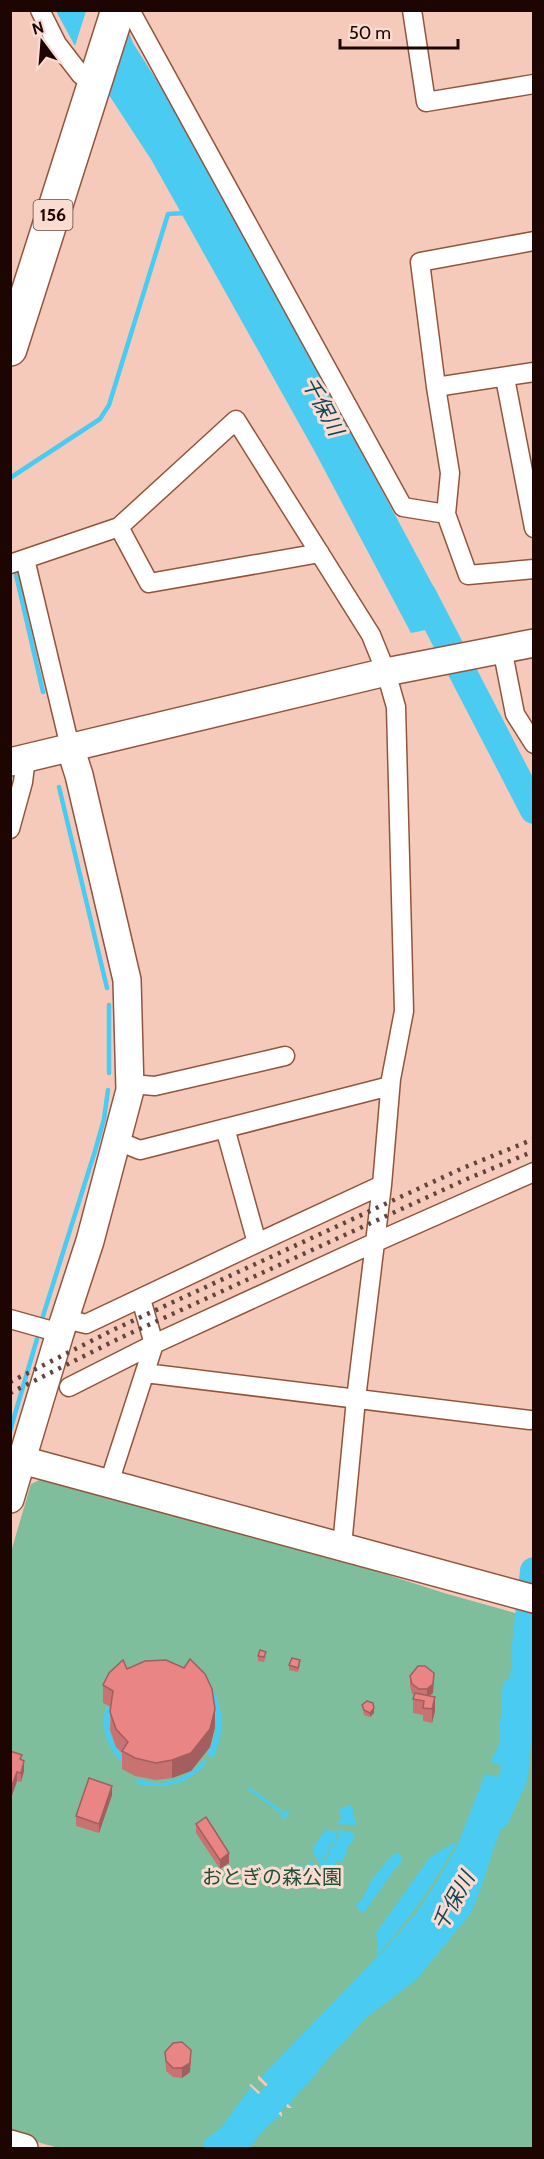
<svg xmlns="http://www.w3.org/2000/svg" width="544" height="2159" font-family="Cabin,'Noto Sans JP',sans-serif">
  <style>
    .green { fill: #7ebe9d }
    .water { fill: #4acbf1 }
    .pier { fill: #f6caba }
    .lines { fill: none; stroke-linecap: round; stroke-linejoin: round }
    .stream { stroke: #4acbf1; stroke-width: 4.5 }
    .river { stroke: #4acbf1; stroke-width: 28 }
    .street-casing { stroke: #93543c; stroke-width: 21 }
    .secondary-casing { stroke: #93543c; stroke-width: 30 }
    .highway-casing { stroke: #93543c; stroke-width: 36 }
    .street { stroke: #fff; stroke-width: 18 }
    .secondary { stroke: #fff; stroke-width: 27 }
    .highway { stroke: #fff; stroke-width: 33 }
    .rail { stroke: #62443c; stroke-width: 4.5; stroke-dasharray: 3 6; stroke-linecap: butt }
    .wall { fill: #c87372 }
    .shaded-wall { fill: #a35e5d }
    .building { fill: #e98685; stroke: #a35e5d; stroke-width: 1.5 }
    .labels { text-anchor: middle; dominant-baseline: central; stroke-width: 6; stroke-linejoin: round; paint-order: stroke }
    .shield { fill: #f9dbd0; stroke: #5f463f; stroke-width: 1.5 }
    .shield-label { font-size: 18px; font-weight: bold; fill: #1d0601 }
    .park-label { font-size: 20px; fill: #214d38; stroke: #f9dbd0 }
    .water-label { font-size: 21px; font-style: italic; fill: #104757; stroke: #f9dbd0 }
  </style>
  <rect width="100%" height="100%" fill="#f6caba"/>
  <path class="green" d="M 46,1477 L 304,1548 L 444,1593 L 533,1618 L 533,2148 L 59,2148 L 11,2135 L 10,1555 L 31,1484 Z"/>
  <path class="water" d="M 56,11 L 86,11 L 75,46 Z
    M 127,27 L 133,43 L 192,136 L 431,582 L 450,625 L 411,633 L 315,452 L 152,161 L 107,92 Z
    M 518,1614 L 533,1618 C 533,1669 540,1724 522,1772 L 511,1769 L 509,1765 L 502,1765 L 490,1762 C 493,1756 497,1750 499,1744 C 503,1734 496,1725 502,1715 L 501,1709 L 503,1682 L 509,1679 C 512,1668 513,1657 511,1646 L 516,1641 L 514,1634 Z
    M 208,1682 C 225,1706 225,1731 213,1758 L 207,1754 C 222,1728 215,1710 202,1686 Z
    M 106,1707 L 111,1709 C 107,1733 111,1742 126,1760 L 123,1764 C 108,1749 99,1728 106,1707 Z
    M 204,1759 L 207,1761 C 190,1786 163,1789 136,1784 L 137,1779 C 143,1780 150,1783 157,1783 C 173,1783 195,1773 204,1759 Z
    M 485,1774 L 497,1777 L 498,1781 L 507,1781 L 519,1784 L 494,1847 L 482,1885 L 471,1913 L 417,1979 L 365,2019 L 293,2097 L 290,2106 L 261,2077 L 384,1950 L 416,1913 L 438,1880 L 458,1844 Z
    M 249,1787 L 284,1812 L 291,1811 L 283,1821 L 282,1814 L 247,1789 Z
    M 350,1805 L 354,1810 L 352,1814 L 356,1819 L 356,1825 L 337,1824 L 342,1818 L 339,1809 Z
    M 325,1830 L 336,1831 L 337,1842 L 329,1845 L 328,1854 L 324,1857 L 315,1857 L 313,1848 Z
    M 337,1830 L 352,1832 L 354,1834 L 354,1841 L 352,1840 L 354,1841 L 347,1847 L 346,1857 L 343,1856 L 344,1860 L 336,1862 L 333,1870 L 330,1870 L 332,1872 L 324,1873 L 317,1858 L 326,1859 L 330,1854 L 330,1847 L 337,1843 L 339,1837 Z
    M 457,1841 C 433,1887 409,1919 376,1957 L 378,1945 L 376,1933 L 430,1857 Z
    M 394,1853 L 400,1854 L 402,1861 L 395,1870 L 392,1868 L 394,1870 L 373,1900 L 371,1899 L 372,1906 L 368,1906 L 365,1912 L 359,1911 L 356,1905 L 358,1902 L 361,1901 L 373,1878 Z
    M 311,1860 L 317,1875 L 316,1879 L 313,1880 L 307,1877 L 303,1882 L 301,1880 L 299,1881 L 297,1878 L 296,1864 L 302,1867 L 308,1866 Z
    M 251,2087 L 280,2115 L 260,2134 L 249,2148 L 203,2148 L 220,2129 Z"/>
  <path class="pier" d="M 258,2075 L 292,2108 L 288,2108 L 258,2079 Z
    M 251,2084 L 282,2113 L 282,2117 L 249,2085 Z"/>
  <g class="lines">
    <path class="stream" d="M 10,478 L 100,419 L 109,405 L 168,214 L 187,213
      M 14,566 L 43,692
      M 59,787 L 107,988
      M 109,1005 L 109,1073
      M 43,1316 L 95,1151 L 104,1119 L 108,1090
      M 10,1431 L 37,1339"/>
    <path class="river" d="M 422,594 L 534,810
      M 525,1655 L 534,1571
      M 496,1816 L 514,1776 L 518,1731
      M 217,2148 L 248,2125 L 305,2066"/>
    <defs>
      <path id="street" d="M 40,10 L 57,44 L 81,75
        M 130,10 L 403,507 L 446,514
        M 412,10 L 426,102 L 534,84
        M 534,241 L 420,262 L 436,387 L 450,473 L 446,514 L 468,575 L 534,569
        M 505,378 L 534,528
        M 436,387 L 534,372
        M 119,527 L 149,583 L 320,553
        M 25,559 L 70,747
        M 10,564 L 119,527 L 236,420 L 371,635 L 386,672 L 396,707 L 404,1011 L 391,1079 L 382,1185 L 356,1399 L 342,1546
        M 502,648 L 515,714 L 534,744
        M 10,829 L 23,782 L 26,758
        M 130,1084 L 155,1086 L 285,1056
        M 225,1128 L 257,1243 L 382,1185
        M 118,1141 L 140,1150 L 390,1086
        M 10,1319 L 60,1333
        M 65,1319 L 86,1324 L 257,1243
        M 145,1373 L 530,1420
        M 69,1387 L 154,1344 L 141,1299
        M 109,1483 L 154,1344 L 376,1242 L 534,1172"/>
      <path id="secondary" d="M 10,762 L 386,672 L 534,643
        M 22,1460 L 534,1599
        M 10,1499 L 60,1333 L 90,1241 L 130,1090 L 127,980 L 79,775 L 70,747
        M 10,2144 L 24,2148"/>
      <path id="highway" d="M 10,349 L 118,10"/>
    </defs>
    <use href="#street" class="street-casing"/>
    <use href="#secondary" class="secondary-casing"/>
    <use href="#highway" class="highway-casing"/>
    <use href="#street" class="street"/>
    <use href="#secondary" class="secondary"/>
    <use href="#highway" class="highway"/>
    <path class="rail" d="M 10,1382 L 115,1329 L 463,1168 L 534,1139
      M 10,1393 L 120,1338 L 467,1179 L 534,1151"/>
  </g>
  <path class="wall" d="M 258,1656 L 266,1656 L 264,1662 L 258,1661 Z
    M 289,1665 L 300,1665 L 298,1672 L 289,1670 Z
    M 127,1669 L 215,1727 L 210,1747 L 191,1771 L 172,1778 L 156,1780 L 135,1776 L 122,1769 L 122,1753 L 116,1747 L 110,1730 L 111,1707 L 103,1703 L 103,1685 Z
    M 410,1676 L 434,1682 L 433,1693 L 429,1696 L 435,1711 L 432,1723 L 423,1721 L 423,1715 L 413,1713 L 413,1699 L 415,1695 L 412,1694 L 410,1686 Z
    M 362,1705 L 374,1713 L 370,1717 L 364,1715 Z
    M 10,1751 L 22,1760 L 24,1771 L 21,1782 L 17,1781 L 10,1801 Z
    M 112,1795 L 99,1833 L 76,1826 L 76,1816 Z
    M 196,1824 L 229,1863 L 220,1869 L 196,1833 Z
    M 165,2052 L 191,2059 L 190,2072 L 182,2078 L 173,2077 L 166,2071 Z"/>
  <path class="shaded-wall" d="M 434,1673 L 433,1693 L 427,1698 L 427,1689 Z
    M 435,1697 L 435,1711 L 432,1723 L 432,1709 Z
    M 374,1708 L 374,1713 L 370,1717 L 370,1713 Z
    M 215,1709 L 215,1727 L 210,1747 L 191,1771 L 172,1778 L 172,1760 Z
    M 24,1761 L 24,1771 L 21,1782 L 21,1773 Z
    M 17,1772 L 17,1781 L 10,1801 L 10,1791 Z
    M 112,1786 L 112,1795 L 99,1833 L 99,1824 Z
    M 229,1853 L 229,1863 L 220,1869 L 220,1860 Z
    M 191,2050 L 190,2072 L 182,2078 L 182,2068 Z"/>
  <path class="building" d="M 260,1650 L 266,1652 L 264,1657 L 258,1656 Z
    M 292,1658 L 300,1660 L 298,1668 L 289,1665 Z
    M 190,1659 L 205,1674 L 212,1689 L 215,1709 L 210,1729 L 191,1753 L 172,1760 L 156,1763 L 135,1758 L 122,1751 L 128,1742 L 116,1729 L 110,1712 L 113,1691 L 103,1685 L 109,1673 L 123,1660 L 127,1669 L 145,1661 L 166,1660 L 184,1668 Z
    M 418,1666 L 425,1666 L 434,1673 L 433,1684 L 427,1689 L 419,1689 L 412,1684 L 410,1676 Z
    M 415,1693 L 435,1697 L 432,1709 L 423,1708 L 424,1701 L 413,1699 Z
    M 367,1701 L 373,1703 L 374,1708 L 370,1713 L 364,1710 L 362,1705 Z
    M 10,1751 L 22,1755 L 20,1759 L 24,1761 L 21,1773 L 17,1772 L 10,1791 Z
    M 89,1778 L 112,1786 L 99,1824 L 76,1816 Z
    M 206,1817 L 229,1853 L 220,1860 L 196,1824 Z
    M 182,2042 L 191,2050 L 190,2063 L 182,2068 L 173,2068 L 166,2061 L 165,2052 L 173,2043 Z"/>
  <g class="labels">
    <rect class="shield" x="33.5" y="200" width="39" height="30" rx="4.5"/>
    <g class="shield-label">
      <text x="53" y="215">156</text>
    </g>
    <g class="park-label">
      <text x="272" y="1877">おとぎの森公園</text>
    </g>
    <g class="water-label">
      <text transform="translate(323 406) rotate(62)">千保川</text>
      <text transform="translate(453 1901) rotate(-61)">千保川</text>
    </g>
  </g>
  <rect width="544" height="2159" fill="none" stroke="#1d0601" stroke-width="24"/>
  <g transform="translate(42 42) rotate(344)" stroke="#f9dbd0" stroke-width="4.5" paint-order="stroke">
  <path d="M0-4.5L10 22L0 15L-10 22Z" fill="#1d0601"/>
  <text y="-9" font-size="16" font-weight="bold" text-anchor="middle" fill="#1d0601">N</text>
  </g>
  <path d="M340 39v9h118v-9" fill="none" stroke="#1d0601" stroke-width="3"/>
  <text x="349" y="39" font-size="18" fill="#1d0601" stroke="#f9dbd0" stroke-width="4.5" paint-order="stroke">50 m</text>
</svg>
